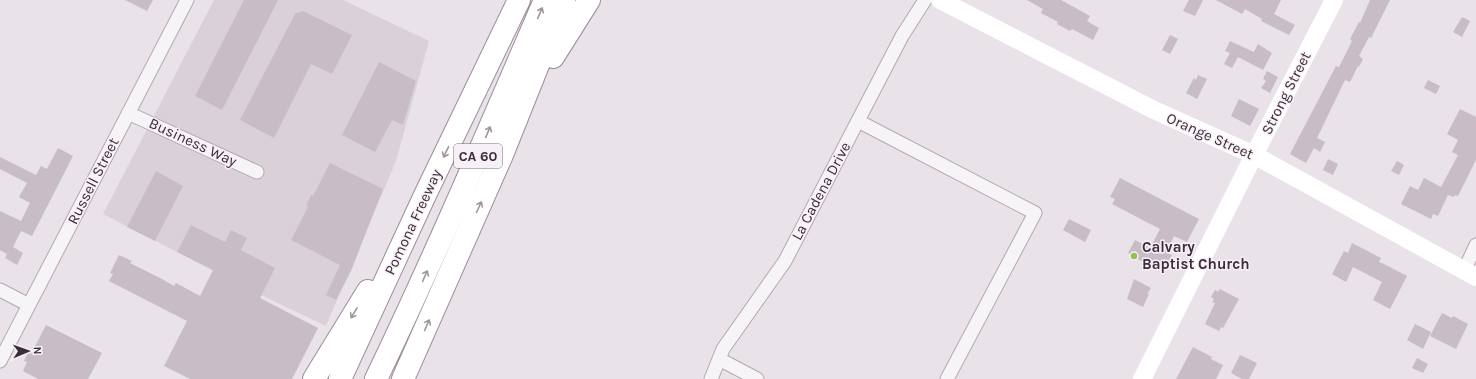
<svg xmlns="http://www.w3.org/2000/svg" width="1476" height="379" font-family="Karla,sans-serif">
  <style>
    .built { fill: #dad0d8 }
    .building { fill: #c8bcc6 }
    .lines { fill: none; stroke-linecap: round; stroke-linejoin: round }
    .street-casing { stroke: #b3a8b1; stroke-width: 15 }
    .highway-casing { stroke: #9e8b9b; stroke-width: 24 }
    .street { stroke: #f7f4f7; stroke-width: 13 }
    .secondary { stroke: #fff; stroke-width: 18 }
    .highway { stroke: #fff; stroke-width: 22 }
    .oneway { stroke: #9f969d }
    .poi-dot { fill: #95c154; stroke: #f6f1f6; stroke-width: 1.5 }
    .labels { text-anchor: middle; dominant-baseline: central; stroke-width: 3; stroke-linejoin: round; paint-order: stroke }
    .shield { fill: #f6f1f6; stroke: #766773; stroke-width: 1 }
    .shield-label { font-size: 14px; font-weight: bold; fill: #3f2c3b }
    .street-label { font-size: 15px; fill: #3f2c3b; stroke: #f6f1f6 }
    .poi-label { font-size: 15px; font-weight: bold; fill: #3f2c3b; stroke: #f6f1f6; text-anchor: start }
  </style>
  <rect width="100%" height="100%" fill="#e9e2e8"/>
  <path class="built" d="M 214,0 L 343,0 L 429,41 L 396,161 L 326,326 L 261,295 L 103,214 Z"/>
  <path class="building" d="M 125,0 L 153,0 L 147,11 Z
    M 244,0 L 278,0 L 222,110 L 195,96 Z
    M 1027,0 L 1061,0 L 1090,16 L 1087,21 L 1099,28 L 1093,40 L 1072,29 L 1070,31 L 1057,24 L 1058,22 L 1041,13 L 1043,9 Z
    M 1189,0 L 1203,0 L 1195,16 L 1183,11 Z
    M 1216,0 L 1281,0 L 1274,14 L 1295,25 L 1289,35 L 1261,21 L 1262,19 L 1245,9 L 1242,14 Z
    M 1370,0 L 1390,0 L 1371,38 L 1369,37 L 1359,56 L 1363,59 L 1359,67 L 1358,66 L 1350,82 L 1345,80 L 1317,138 L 1325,142 L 1320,152 L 1314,148 L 1306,163 L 1290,154 L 1336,66 L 1339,67 L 1352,41 L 1350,39 L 1359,22 L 1360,23 Z
    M 303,11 L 352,35 L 332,74 L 311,64 L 274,138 L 240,120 L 295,14 Z
    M 1462,17 L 1470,21 L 1462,37 L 1453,32 Z
    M 1170,35 L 1178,39 L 1170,54 L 1162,50 Z
    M 1230,41 L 1254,52 L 1258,44 L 1272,53 L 1263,70 L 1238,57 L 1232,68 L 1224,64 L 1230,53 L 1225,51 Z
    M 379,62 L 416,81 L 403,125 L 392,120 L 375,152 L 342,135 Z
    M 1267,71 L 1278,77 L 1270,93 L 1261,88 L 1266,81 L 1263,79 Z
    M 1198,75 L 1207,79 L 1197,99 L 1186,93 L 1194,78 L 1196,80 Z
    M 1428,80 L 1440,86 L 1436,94 L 1424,88 Z
    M 1239,99 L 1259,109 L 1250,126 L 1231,116 Z
    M 1460,109 L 1476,117 L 1476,160 L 1458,196 L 1455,195 L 1454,197 L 1448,195 L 1438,216 L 1433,214 L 1431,219 L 1401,204 L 1410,186 L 1418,190 L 1424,178 L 1441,187 L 1458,155 L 1452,152 L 1458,140 L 1447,134 Z
    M 58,148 L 73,156 L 32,236 L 21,231 L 13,247 L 23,253 L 17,265 L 5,258 L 7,254 L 0,250 L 0,211 L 21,221 L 30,203 L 19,197 L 27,183 L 0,169 L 0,157 L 36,175 L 41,166 L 47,169 Z
    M 1328,159 L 1338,164 L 1333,175 L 1323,170 Z
    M 1397,161 L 1404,165 L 1399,175 L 1391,171 Z
    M 330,163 L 383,189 L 351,271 L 336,300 L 326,295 L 340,265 L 291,240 L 308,207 L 306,206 L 311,195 L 313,196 Z
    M 156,171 L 183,186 L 155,241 L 127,227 Z
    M 1120,178 L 1199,219 L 1187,242 L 1174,236 L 1167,252 L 1172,255 L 1164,271 L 1151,264 L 1150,266 L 1128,253 L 1135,240 L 1150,248 L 1160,229 L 1112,204 L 1115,199 L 1110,197 Z
    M 1069,219 L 1091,230 L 1085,242 L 1063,230 Z
    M 191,225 L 225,242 L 231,230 L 247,238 L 241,250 L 275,268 L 260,298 L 318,328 L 292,379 L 190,379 L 164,366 L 187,321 L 109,281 L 113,274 L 110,273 L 119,255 L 132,261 L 130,263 L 160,278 L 174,286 L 176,283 L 200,296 L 213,270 L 177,252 Z
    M 1352,243 L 1381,258 L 1379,262 L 1382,263 L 1407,276 L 1390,309 L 1373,300 L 1382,282 L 1353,267 L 1346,282 L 1332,274 L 1344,251 L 1348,253 Z
    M 1134,279 L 1151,288 L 1147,294 L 1149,294 L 1143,307 L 1127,299 Z
    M 1220,289 L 1239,299 L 1223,328 L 1221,327 L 1219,331 L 1205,324 L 1215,303 L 1212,302 L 1214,299 L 1211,297 L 1215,290 L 1218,292 Z
    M 1442,313 L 1452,318 L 1453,316 L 1468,324 L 1456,349 L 1430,336 Z
    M 1415,324 L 1431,332 L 1423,349 L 1407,340 Z
    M 46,325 L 102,353 L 88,379 L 38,379 L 23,371 L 27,362 L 24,361 L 28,353 L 31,354 Z
    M 1193,347 L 1212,357 L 1211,359 L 1223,365 L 1216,379 L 1176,379 Z
    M 1240,355 L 1257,363 L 1249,379 L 1242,379 L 1231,373 Z
    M 1417,358 L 1428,364 L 1423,373 L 1412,368 Z"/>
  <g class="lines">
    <defs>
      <path id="street" d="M 128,113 L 257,172
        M 858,121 L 1035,213 L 947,379
        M 1464,271 L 1476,245
        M 0,290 L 29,305
        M 719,359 L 757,379
        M 0,361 L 187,0
        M 711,379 L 723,349 L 785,261 L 902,36 L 925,0"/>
      <path id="highway" d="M 553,57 L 589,0
        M 314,379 L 368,291
        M 340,379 L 425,195 L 519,0
        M 376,379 C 436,254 490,127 545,0
        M 403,379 L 502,155 L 564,0"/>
    </defs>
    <use href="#street" class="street-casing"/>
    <use href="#highway" class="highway-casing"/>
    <use href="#street" class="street"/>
    <path class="secondary" d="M 940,0 L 1154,110 L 1254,155 L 1476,277
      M 1142,379 L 1254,155 L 1334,0"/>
    <use href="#highway" class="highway"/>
  </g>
  <defs><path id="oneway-shaft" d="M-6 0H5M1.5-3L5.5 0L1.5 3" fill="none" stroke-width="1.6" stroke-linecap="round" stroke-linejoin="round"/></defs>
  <g class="oneway">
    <use href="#oneway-shaft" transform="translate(540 13) rotate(-67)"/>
    <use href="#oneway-shaft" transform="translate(488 132) rotate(-67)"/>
    <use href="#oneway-shaft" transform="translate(446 152) rotate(116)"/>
    <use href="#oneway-shaft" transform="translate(479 207) rotate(-66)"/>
    <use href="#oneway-shaft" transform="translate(425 276) rotate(-66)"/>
    <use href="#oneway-shaft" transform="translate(354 313) rotate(121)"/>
    <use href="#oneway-shaft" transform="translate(427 325) rotate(-66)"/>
  </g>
  <circle class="poi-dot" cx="1134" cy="256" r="4"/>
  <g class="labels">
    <rect class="shield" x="454" y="144" width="48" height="24" rx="3"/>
    <g class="shield-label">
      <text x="478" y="156">CA 60</text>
    </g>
    <g class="street-label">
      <text transform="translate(1286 93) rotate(-63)">Strong Street</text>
      <text transform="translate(1210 136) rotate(24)">Orange Street</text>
      <text transform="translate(193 142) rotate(25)">Business Way</text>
      <text transform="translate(93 181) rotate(-63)">Russell Street</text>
      <text transform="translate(821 191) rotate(-62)">La Cadena Drive</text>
      <text transform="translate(413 222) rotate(-65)">Pomona Freeway</text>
    </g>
    <g class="poi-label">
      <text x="1142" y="247">Calvary<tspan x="1142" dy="17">Baptist Church</tspan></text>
    </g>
  </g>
  <g transform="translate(28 351) rotate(88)" stroke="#f6f1f6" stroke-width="3" paint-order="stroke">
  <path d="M0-3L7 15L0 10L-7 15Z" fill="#3f2c3b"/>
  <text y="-6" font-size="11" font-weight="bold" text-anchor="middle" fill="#3f2c3b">N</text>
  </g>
</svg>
